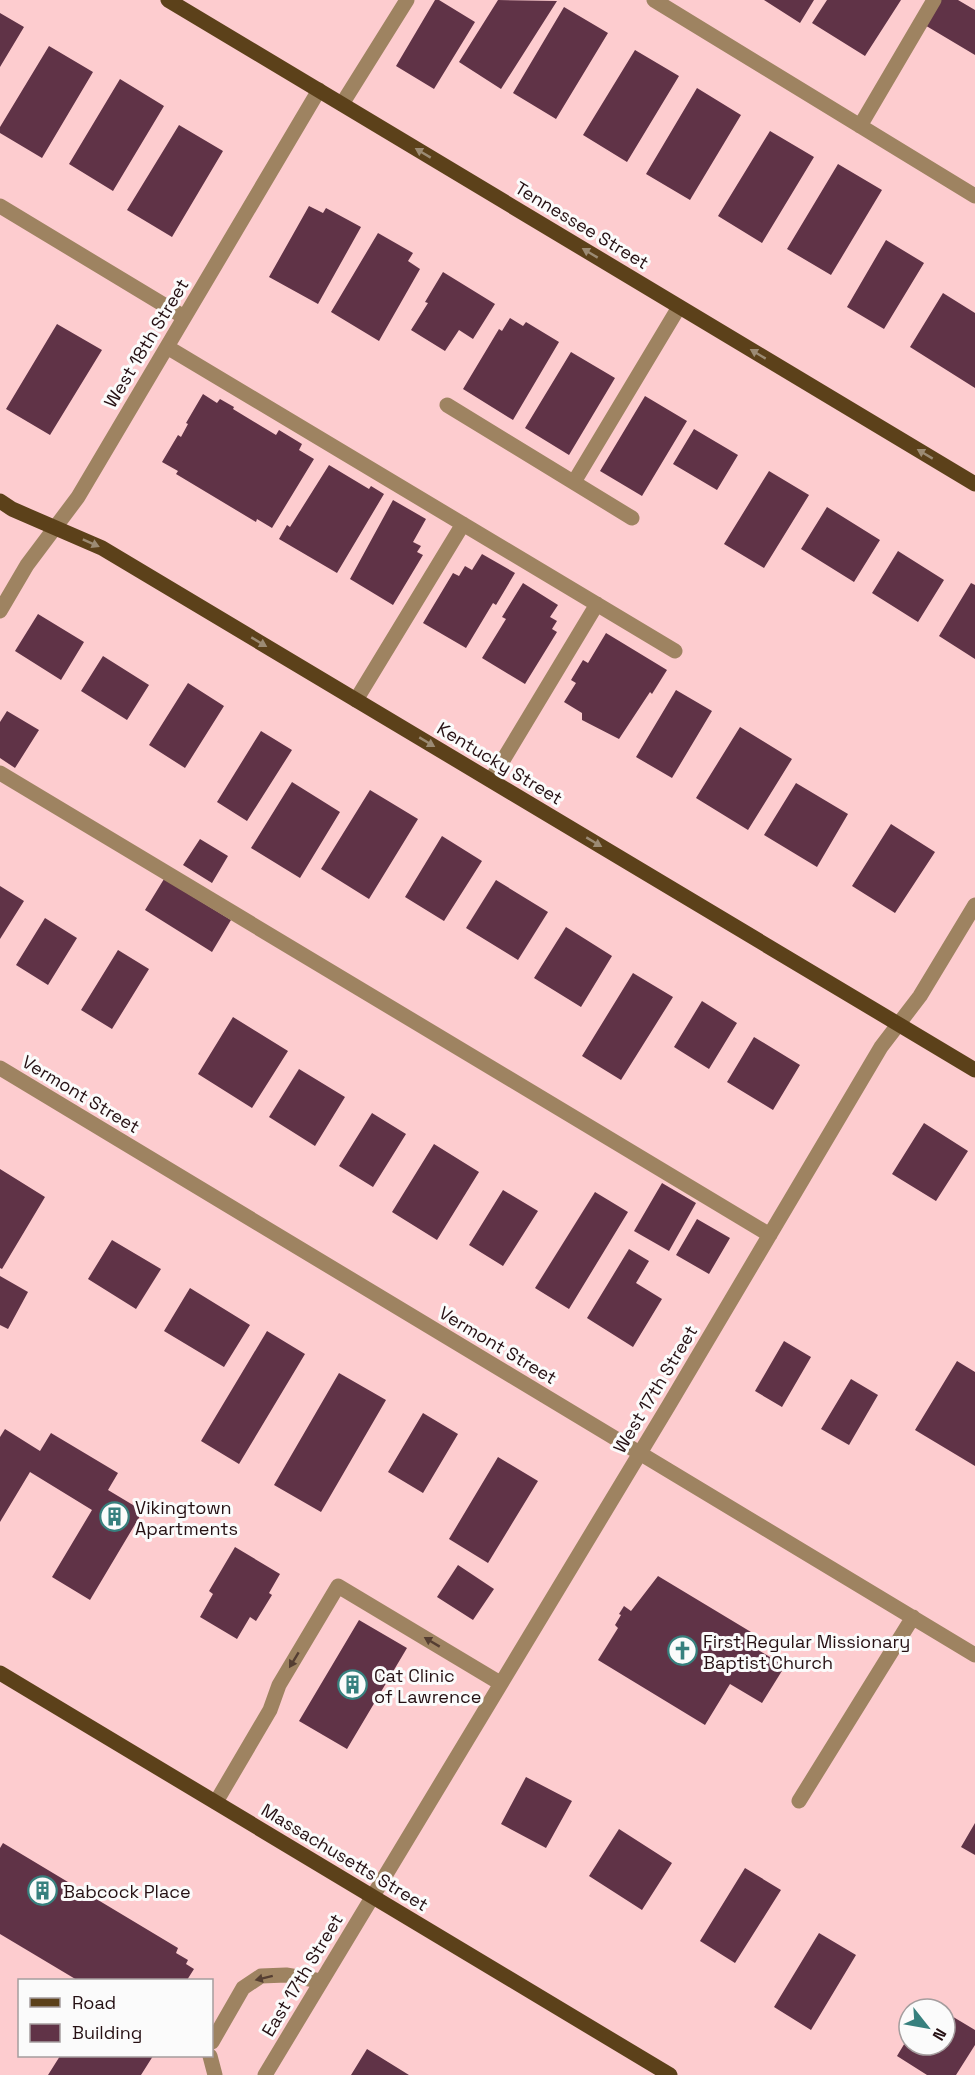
<svg xmlns="http://www.w3.org/2000/svg" width="975" height="2075" font-family="'Space Grotesk',sans-serif">
  <style>
    .building { fill: #603347 }
    .lines { fill: none; stroke-linecap: round; stroke-linejoin: round }
    .minor { stroke: #9e8361; stroke-width: 15 }
    .major { stroke: #5c411a; stroke-width: 15 }
    .oneway { fill: #9c8b74 }
    .oneway2 { fill: #553e32 }
    .labels { text-anchor: middle; dominant-baseline: central; stroke-width: 6; stroke-linejoin: round; paint-order: stroke }
    .street-label { font-size: 18px; fill: #251013; stroke: #fbfbfb }
    .poi-label { font-size: 18px; fill: #251013; stroke: #fbfbfb; text-anchor: start }
  </style>
  <rect width="100%" height="100%" fill="#fdcccf"/>
  <path class="building" d="M 435,0 L 439,0 L 475,22 L 434,89 L 396,66 Z
    M 498,0 L 557,1 L 501,89 L 459,62 Z
    M 764,0 L 814,0 L 800,23 Z
    M 827,0 L 901,0 L 865,56 L 812,23 Z
    M 937,0 L 958,0 L 975,10 L 975,55 L 923,24 Z
    M 564,7 L 608,33 L 556,119 L 513,93 Z
    M 0,13 L 24,27 L 0,67 Z
    M 49,46 L 93,72 L 42,158 L 0,133 L 0,127 Z
    M 635,50 L 679,76 L 627,162 L 583,135 Z
    M 120,79 L 164,106 L 113,191 L 69,164 Z
    M 697,88 L 741,115 L 690,200 L 646,174 Z
    M 179,125 L 223,151 L 172,237 L 127,210 Z
    M 770,131 L 814,157 L 762,243 L 718,216 Z
    M 838,164 L 882,190 L 831,275 L 787,249 Z
    M 309,206 L 323,213 L 326,208 L 361,227 L 318,304 L 269,277 Z
    M 378,233 L 413,253 L 408,261 L 420,269 L 379,341 L 331,312 Z
    M 886,240 L 924,263 L 884,329 L 847,307 Z
    M 443,272 L 495,304 L 473,339 L 459,330 L 445,351 L 411,330 L 428,303 L 425,302 Z
    M 943,293 L 975,313 L 975,388 L 910,347 Z
    M 510,318 L 523,326 L 526,322 L 559,342 L 513,420 L 463,389 L 499,329 L 502,331 Z
    M 57,324 L 102,350 L 50,435 L 6,409 Z
    M 571,352 L 615,378 L 569,455 L 525,428 Z
    M 203,394 L 217,403 L 220,399 L 234,407 L 233,409 L 276,435 L 279,430 L 302,444 L 299,450 L 314,459 L 272,528 L 257,519 L 256,522 L 176,474 L 178,471 L 162,462 L 178,435 L 181,437 L 188,424 L 186,423 Z
    M 645,396 L 687,421 L 642,496 L 600,471 Z
    M 694,429 L 738,455 L 717,490 L 673,464 Z
    M 329,465 L 369,489 L 371,486 L 384,494 L 337,573 L 279,539 L 287,525 L 290,527 Z
    M 769,471 L 809,495 L 764,568 L 724,544 Z
    M 393,500 L 426,519 L 413,542 L 421,546 L 417,552 L 423,555 L 393,605 L 350,579 Z
    M 827,507 L 880,540 L 854,582 L 801,549 Z
    M 898,551 L 944,580 L 918,622 L 872,593 Z
    M 482,554 L 515,573 L 496,605 L 493,603 L 466,648 L 423,623 L 453,573 L 459,576 L 465,566 L 472,570 Z
    M 523,583 L 558,605 L 550,617 L 557,621 L 552,629 L 557,632 L 525,684 L 482,658 L 506,619 L 502,617 Z
    M 971,583 L 975,585 L 975,659 L 939,636 Z
    M 38,614 L 84,642 L 61,680 L 15,651 Z
    M 606,633 L 667,670 L 652,694 L 650,692 L 619,739 L 582,720 L 582,713 L 564,702 L 576,683 L 571,680 L 583,660 L 588,663 Z
    M 103,656 L 149,685 L 127,720 L 81,691 Z
    M 188,683 L 224,706 L 185,768 L 149,745 Z
    M 676,690 L 712,711 L 672,778 L 636,757 Z
    M 7,711 L 39,730 L 15,768 L 0,758 L 0,722 Z
    M 740,727 L 792,759 L 748,830 L 696,798 Z
    M 261,731 L 292,750 L 247,821 L 217,802 Z
    M 292,782 L 340,812 L 300,878 L 251,848 Z
    M 796,783 L 848,814 L 817,867 L 764,835 Z
    M 370,790 L 418,819 L 369,899 L 321,869 Z
    M 891,824 L 935,852 L 895,913 L 852,886 Z
    M 442,836 L 482,861 L 444,921 L 405,897 Z
    M 200,839 L 228,856 L 212,883 L 183,865 Z
    M 164,879 L 231,920 L 212,952 L 145,910 Z
    M 496,880 L 548,912 L 518,960 L 466,928 Z
    M 0,886 L 24,901 L 0,939 Z
    M 45,918 L 77,938 L 48,985 L 16,965 Z
    M 566,927 L 612,956 L 581,1007 L 534,978 Z
    M 118,950 L 149,969 L 112,1029 L 81,1010 Z
    M 633,973 L 673,997 L 621,1080 L 582,1056 Z
    M 702,1001 L 737,1023 L 709,1069 L 674,1047 Z
    M 233,1017 L 288,1051 L 252,1108 L 198,1074 Z
    M 754,1037 L 800,1065 L 773,1110 L 727,1082 Z
    M 299,1069 L 345,1097 L 315,1146 L 269,1117 Z
    M 372,1113 L 406,1134 L 373,1187 L 339,1166 Z
    M 924,1123 L 968,1151 L 936,1201 L 892,1174 Z
    M 434,1144 L 479,1172 L 437,1240 L 392,1212 Z
    M 0,1169 L 45,1197 L 2,1269 L 0,1268 Z
    M 662,1183 L 696,1203 L 669,1251 L 634,1231 Z
    M 503,1190 L 538,1211 L 503,1266 L 469,1245 Z
    M 595,1192 L 628,1212 L 569,1309 L 535,1288 Z
    M 697,1219 L 730,1238 L 709,1274 L 676,1255 Z
    M 112,1240 L 161,1269 L 136,1309 L 88,1279 Z
    M 629,1249 L 649,1261 L 636,1283 L 662,1299 L 633,1347 L 587,1318 Z
    M 0,1276 L 28,1292 L 8,1329 L 0,1325 Z
    M 190,1288 L 250,1325 L 224,1367 L 164,1331 Z
    M 267,1331 L 305,1354 L 239,1464 L 201,1441 Z
    M 784,1341 L 811,1357 L 782,1407 L 755,1391 Z
    M 957,1361 L 975,1372 L 975,1466 L 915,1430 Z
    M 339,1373 L 386,1400 L 321,1512 L 274,1485 Z
    M 851,1379 L 878,1395 L 849,1445 L 821,1429 Z
    M 423,1413 L 458,1434 L 423,1493 L 388,1472 Z
    M 5,1429 L 40,1451 L 51,1433 L 118,1473 L 108,1490 L 143,1511 L 90,1600 L 52,1577 L 92,1510 L 30,1472 L 0,1522 L 0,1437 Z
    M 498,1457 L 538,1481 L 488,1563 L 449,1539 Z
    M 235,1547 L 280,1574 L 269,1593 L 272,1595 L 256,1621 L 250,1617 L 237,1639 L 200,1617 L 213,1594 L 209,1591 Z
    M 458,1565 L 494,1589 L 473,1620 L 437,1597 Z
    M 658,1576 L 751,1632 L 745,1642 L 785,1666 L 762,1703 L 730,1684 L 705,1725 L 598,1660 L 618,1628 L 615,1625 L 621,1615 L 619,1614 L 624,1606 L 631,1611 Z
    M 359,1620 L 407,1648 L 347,1749 L 299,1721 Z
    M 526,1777 L 572,1801 L 546,1848 L 501,1824 Z
    M 975,1823 L 975,1855 L 961,1847 Z
    M 619,1829 L 672,1863 L 642,1910 L 589,1876 Z
    M 3,1843 L 178,1948 L 176,1953 L 188,1960 L 186,1964 L 194,1969 L 187,1980 L 77,1980 L 0,1934 L 0,1848 Z
    M 745,1868 L 781,1890 L 735,1963 L 700,1941 Z
    M 819,1933 L 856,1955 L 811,2030 L 774,2007 Z
    M 945,2012 L 975,2030 L 975,2045 L 956,2075 L 927,2075 L 897,2056 L 909,2036 L 909,2045 L 945,2045 Z
    M 367,2049 L 409,2075 L 351,2075 Z
    M 60,2056 L 153,2056 L 141,2075 L 48,2075 Z"/>
  <g class="lines">
    <path class="minor" d="M 654,0 L 975,196
      M 342,104 L 407,0
      M 860,126 L 934,0
      M 0,206 L 184,317
      M 167,347 L 675,651
      M 447,405 L 632,518
      M 574,482 L 679,307
      M 0,611 L 27,565 L 78,497 L 319,90
      M 356,700 L 463,524
      M 0,773 L 770,1235
      M 491,780 L 597,604
      M 0,1068 L 975,1655
      M 799,1801 L 913,1617
      M 216,1802 L 270,1710 L 279,1685 L 338,1586 L 500,1683
      M 212,2042 L 243,1988 L 261,1976 L 286,1975 L 321,1981
      M 210,2056 L 215,2075
      M 265,2075 L 669,1405 L 881,1047 L 920,996 L 975,905"/>
    <path class="major" d="M 168,0 L 975,484
      M 0,501 L 12,509 L 102,548 L 975,1070
      M 0,1673 L 670,2075"/>
  </g>
  <defs><path id="oneway-solid" d="M-6-.8H1V-3.2L6.5 0L1 3.2V.8H-6Z" transform="scale(1.5)"/></defs>
  <g class="oneway">
    <use href="#oneway-solid" transform="translate(423 153) rotate(-149)"/>
    <use href="#oneway-solid" transform="translate(590 253) rotate(-149)"/>
    <use href="#oneway-solid" transform="translate(758 354) rotate(-149)"/>
    <use href="#oneway-solid" transform="translate(925 454) rotate(-149)"/>
    <use href="#oneway-solid" transform="translate(91 543) rotate(24)"/>
    <use href="#oneway-solid" transform="translate(259 642) rotate(31)"/>
    <use href="#oneway-solid" transform="translate(427 742) rotate(31)"/>
    <use href="#oneway-solid" transform="translate(594 842) rotate(31)"/>
  </g>
  <g class="oneway2">
    <use href="#oneway-solid" transform="translate(432 1642) rotate(-149)"/>
    <use href="#oneway-solid" transform="translate(294 1660) rotate(121)"/>
    <use href="#oneway-solid" transform="translate(264 1978) rotate(166)"/>
  </g>
  <defs>
    <symbol id="building-ring" viewBox="-11 -11 22 22"><circle r="9.5" fill="#fbfbfb" stroke="#37807e" stroke-width="1.5"/><path d="M-4-6H4V6H1V3H-1V6H-4ZM-2.5-4.3h1.7v1.8h-1.7ZM.8-4.3h1.7v1.8H.8ZM-2.5-1h1.7V.8h-1.7ZM.8-1h1.7V.8H.8Z" fill="#37807e"/></symbol>
    <symbol id="church-ring" viewBox="-11 -11 22 22"><circle r="9.5" fill="#fbfbfb" stroke="#37807e" stroke-width="1.5"/><path d="M-1.2-6h2.4v3.5h3.3v2.4h-3.3V6h-2.4V-.1h-3.3v-2.4h3.3Z" fill="#37807e"/></symbol>
  </defs>
  <g fill-rule="evenodd">
    <use href="#building-ring" x="98" y="1500" width="33" height="33"/>
    <use href="#church-ring" x="666" y="1634" width="33" height="33"/>
    <use href="#building-ring" x="336" y="1668" width="33" height="33"/>
    <use href="#building-ring" x="26" y="1874" width="33" height="33"/>
  </g>
  <g class="labels">
    <g class="street-label">
      <text transform="translate(582 225) rotate(31)">Tennessee Street</text>
      <text transform="translate(146 343) rotate(-59)">West 18th Street</text>
      <text transform="translate(500 763) rotate(31)">Kentucky Street</text>
      <text transform="translate(81 1094) rotate(31)">Vermont Street</text>
      <text transform="translate(498 1345) rotate(31)">Vermont Street</text>
      <text transform="translate(655 1389) rotate(-59)">West 17th Street</text>
      <text transform="translate(345 1857) rotate(31)">Massachusetts Street</text>
      <text transform="translate(302 1975) rotate(-59)">East 17th Street</text>
    </g>
    <g class="poi-label">
      <text x="135" y="1507">Vikingtown<tspan x="135" dy="21">Apartments</tspan></text>
      <text x="703" y="1641">First Regular Missionary<tspan x="703" dy="21">Baptist Church</tspan></text>
      <text x="374" y="1675">Cat Clinic<tspan x="374" dy="21">of Lawrence</tspan></text>
      <text x="63" y="1891">Babcock Place</text>
    </g>
  </g>
  <rect x="18" y="1979" width="195" height="78" fill="#fbfbfb" stroke="#a59d9e" stroke-width="1.5"/>
  <rect x="30" y="1998" width="30" height="9" fill="#5c411a" stroke="#a59d9e" stroke-width="1.5"/>
  <text x="72" y="2009" font-size="18" fill="#251013">Road</text>
  <rect x="30" y="2024" width="30" height="18" fill="#603347" stroke="#a59d9e" stroke-width="1.5"/>
  <text x="72" y="2039" font-size="18" fill="#251013">Building</text>
  <g transform="translate(927 2027) rotate(121)"><circle r="28" fill="#fbfbfb" stroke="#a59d9e" stroke-width="1.5"/>
  <path d="M0-4.5L10 22L0 15L-10 22Z" fill="#37807e"/>
  <text y="-9" font-size="16" font-weight="bold" text-anchor="middle" fill="#251013">N</text>
  </g>
</svg>
